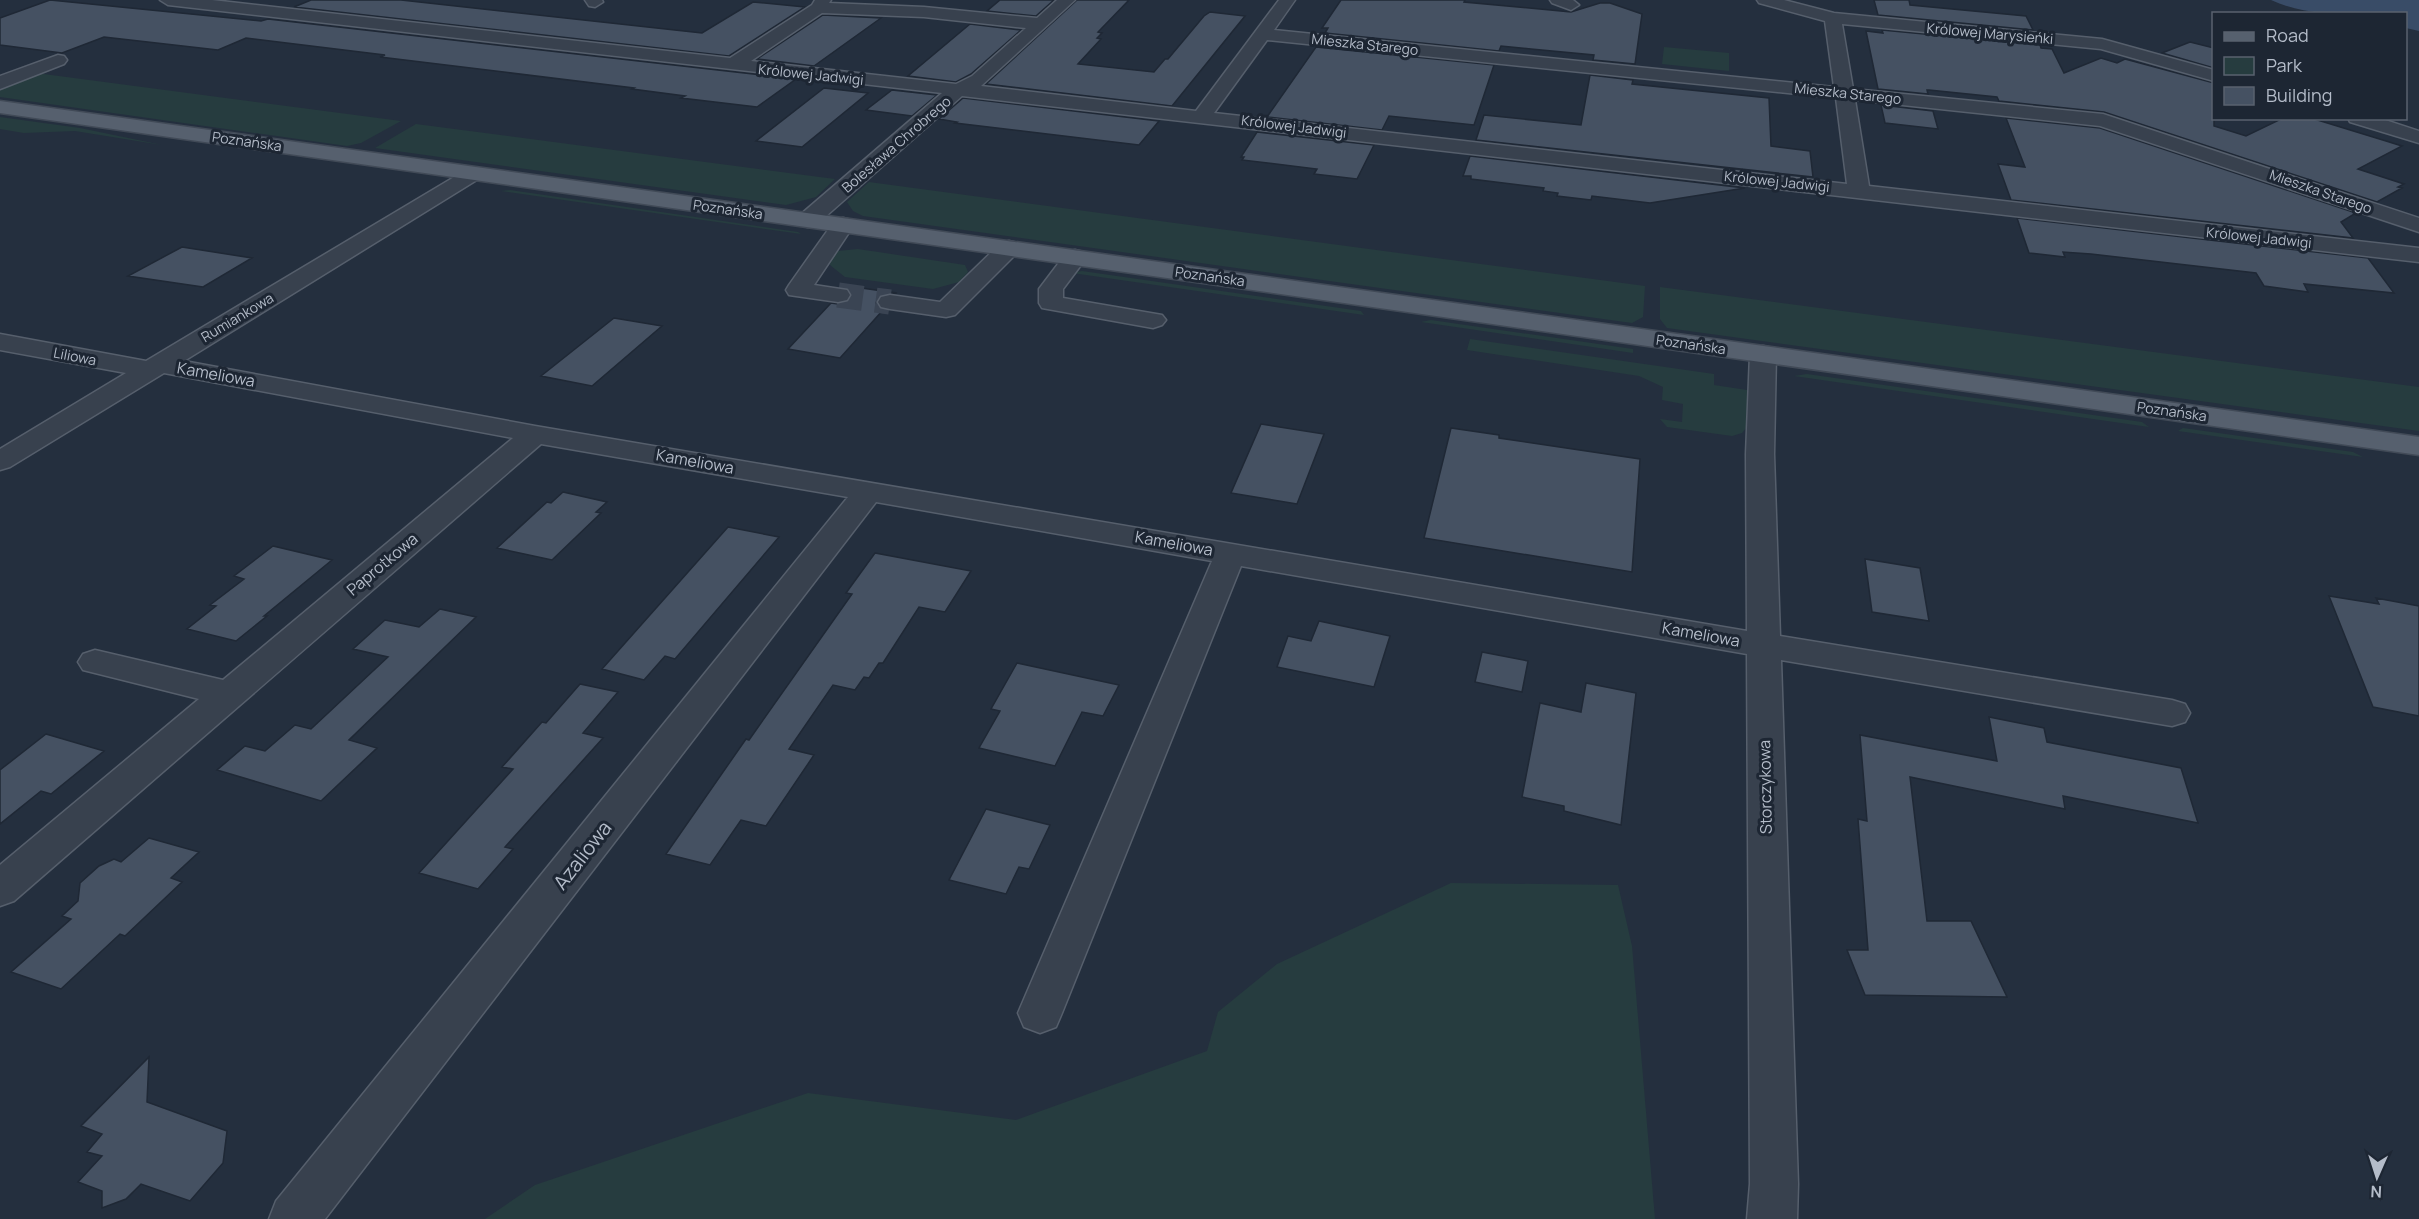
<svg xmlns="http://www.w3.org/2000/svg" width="2419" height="1219" font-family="Manrope,sans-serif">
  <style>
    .green { fill: #263c3f }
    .water { fill: #394c67 }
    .building { fill: #455162; stroke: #1f2835; stroke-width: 1.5 }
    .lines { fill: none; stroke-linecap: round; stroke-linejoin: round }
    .minor-tunnel { stroke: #3a4453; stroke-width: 25; stroke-dasharray: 25 13; stroke-linecap: butt }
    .minor-casing { stroke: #565f6c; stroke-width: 3 }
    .major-casing { stroke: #414a57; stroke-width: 3 }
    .minor { fill: #38414e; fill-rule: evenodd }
    .major { fill: #56606e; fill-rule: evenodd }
    .labels { text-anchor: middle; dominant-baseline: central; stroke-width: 6; stroke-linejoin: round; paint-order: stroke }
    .far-street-label { font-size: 14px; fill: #b4bcc9; stroke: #1d2633 }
    .street-label { font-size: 16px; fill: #b4bcc9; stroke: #1d2633 }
    .near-street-label { font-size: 20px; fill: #b4bcc9; stroke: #1d2633 }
  </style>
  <rect width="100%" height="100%" fill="#242f3e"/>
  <path class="green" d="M 1664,47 L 1729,53 L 1729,71 L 1662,64 Z
    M 36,73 L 401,121 L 361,143 L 347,146 L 0,97 L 0,87 Z
    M 0,117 L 80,128 L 162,145 L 75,131 L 24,133 L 0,129 Z
    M 416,124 L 835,179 L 816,197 L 786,205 L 375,148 Z
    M 869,182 L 1645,286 L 1643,317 L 1632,323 L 863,216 L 853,211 L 847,202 Z
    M 510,190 L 798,232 L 801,234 L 501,191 Z
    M 858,249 L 965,265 L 968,272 L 959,282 L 933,289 L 845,277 L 830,265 L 831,256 L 838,251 Z
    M 1082,271 L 1361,311 L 1364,315 L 1072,273 Z
    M 1660,287 L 2419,387 L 2419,431 L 1667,328 L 1660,319 Z
    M 1431,320 L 1633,349 L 1633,353 L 1421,322 Z
    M 1470,339 L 1714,374 L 1714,385 L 1747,390 L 1747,427 L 1742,433 L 1732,436 L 1667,427 L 1660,419 L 1682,422 L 1683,404 L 1662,400 L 1663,387 L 1639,376 L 1467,350 Z
    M 1807,374 L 2142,422 L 2149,427 L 1794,376 Z
    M 2183,428 L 2353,452 L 2363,457 L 2178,431 Z
    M 1451,883 L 1618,885 L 1632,946 L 1655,1219 L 485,1219 L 535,1185 L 808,1093 L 1016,1120 L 1207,1051 L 1218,1012 L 1277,964 Z"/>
  <path class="water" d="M 2271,0 L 2419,0 L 2419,31 L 2406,28 L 2406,14 C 2362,14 2312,19 2271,0 Z"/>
  <path class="building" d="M 50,0 L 261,21 L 268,19 L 796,79 L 757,107 L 681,98 L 685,96 L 632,89 L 634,88 L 380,57 L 385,55 L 246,38 L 218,50 L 104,37 L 62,53 L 0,45 L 0,18 Z
    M 311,0 L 401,0 L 702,33 L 753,2 L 805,7 L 729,56 L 294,7 Z
    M 1000,0 L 1054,0 L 1036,16 L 987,11 Z
    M 1077,0 L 1129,0 L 1098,32 L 1102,33 L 1097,38 L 1101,39 L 1078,64 L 1154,72 L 1165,59 L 1168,59 L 1204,16 L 1210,12 L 1245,16 L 1172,106 L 986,84 Z
    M 1341,0 L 1465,0 L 1464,2 L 1571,12 L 1600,3 L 1610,3 L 1642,14 L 1635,64 L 1593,60 L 1594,55 L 1531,49 L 1501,46 L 1499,51 L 1325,33 L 1328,28 L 1322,28 Z
    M 1874,0 L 1909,0 L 1910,5 L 2026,16 L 2033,30 L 1878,15 Z
    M 823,15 L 881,18 L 814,66 L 757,59 Z
    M 970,24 L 1021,30 L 971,74 L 956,82 L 908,76 Z
    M 1882,30 L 2040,45 L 2041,48 L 2052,49 L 2064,73 L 2101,58 L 2117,63 L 2125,59 L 2214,83 L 2214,126 L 2246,136 L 2283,118 L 2311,118 L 2386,141 L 2402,146 L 2358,169 L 2404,184 L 2398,187 L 2402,188 L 2377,202 L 2104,112 L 1999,101 L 1997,97 L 1929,90 L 1927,90 L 1928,94 L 1878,89 L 1866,31 L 1883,33 Z
    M 2190,42 L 2214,48 L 2214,68 L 2162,53 Z
    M 1316,47 L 1494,65 L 1474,125 L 1389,116 L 1382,130 L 1267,117 Z
    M 1590,75 L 1633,80 L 1632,84 L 1769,98 L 1771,146 L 1810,151 L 1813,177 L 1476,140 L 1484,115 L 1581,125 Z
    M 824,88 L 868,93 L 802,147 L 756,141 Z
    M 892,90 L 937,95 L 912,116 L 866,110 Z
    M 963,98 L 1159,121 L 1139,145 L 955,123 L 957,122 L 939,119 Z
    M 1881,105 L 1933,111 L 1938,129 L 1885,123 Z
    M 2006,118 L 2100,128 L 2356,213 L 2341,222 L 2353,238 L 2011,200 L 1998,164 L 2025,167 Z
    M 1257,132 L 1374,145 L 1357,179 L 1314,174 L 1317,169 L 1242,160 L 1244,157 L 1241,157 Z
    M 1470,156 L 1745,188 L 1650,203 L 1592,196 L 1591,200 L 1557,196 L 1558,193 L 1543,191 L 1544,188 L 1471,179 L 1471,176 L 1463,176 Z
    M 2017,218 L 2368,258 L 2394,293 L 2304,284 L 2308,292 L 2264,286 L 2256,273 L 2091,254 L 2063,252 L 2065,257 L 2029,253 Z
    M 182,247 L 252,258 L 203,287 L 128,276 Z
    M 847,286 L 897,293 L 879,296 L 876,303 L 883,310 L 840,358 L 788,349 L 831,303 L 838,304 L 849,301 L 852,294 L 845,287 Z
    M 614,318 L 662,326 L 592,386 L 541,376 Z
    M 1261,424 L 1324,434 L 1297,504 L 1231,493 Z
    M 1451,428 L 1499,435 L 1499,438 L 1640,459 L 1632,572 L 1424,538 Z
    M 563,492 L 607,502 L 596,512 L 601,513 L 552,560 L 497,548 L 547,502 L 551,503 Z
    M 728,527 L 779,537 L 675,659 L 665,656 L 644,680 L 602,669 Z
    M 273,546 L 332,560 L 264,616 L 267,616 L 236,641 L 187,629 L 216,606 L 210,605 L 244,579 L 234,576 Z
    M 875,553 L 971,571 L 945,612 L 919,607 L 883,663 L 879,663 L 869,678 L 864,677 L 855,690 L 833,685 L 789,749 L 814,755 L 766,826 L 741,820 L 710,865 L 666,854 L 746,739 L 749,740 L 852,594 L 846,593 Z
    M 1865,559 L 1920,568 L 1929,621 L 1872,612 Z
    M 2329,596 L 2379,604 L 2376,598 L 2419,606 L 2419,716 L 2373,707 Z
    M 440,609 L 476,617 L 349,740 L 377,748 L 321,801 L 217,770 L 245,746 L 265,751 L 295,725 L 311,729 L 388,657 L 353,649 L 385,620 L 419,627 Z
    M 1319,621 L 1390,636 L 1374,687 L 1277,667 L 1288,636 L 1311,641 Z
    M 1482,652 L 1528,661 L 1522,692 L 1475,682 Z
    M 1017,663 L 1119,685 L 1103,716 L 1082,712 L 1055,766 L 979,748 L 1000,711 L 991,709 Z
    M 1586,683 L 1636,693 L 1621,825 L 1564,811 L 1564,806 L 1522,797 L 1540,703 L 1581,712 Z
    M 580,684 L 618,692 L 583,733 L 603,738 L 505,847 L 513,849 L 478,889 L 419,873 L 513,769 L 502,767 L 542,722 L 546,723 Z
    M 1989,717 L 2044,728 L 2047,742 L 2181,768 L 2198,823 L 2063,796 L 2065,809 L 1910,777 L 1927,921 L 1971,921 L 2007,997 L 1865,995 L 1847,950 L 1868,950 L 1858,819 L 1867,821 L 1860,735 L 1997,761 Z
    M 46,734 L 104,751 L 51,794 L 41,791 L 0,824 L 0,770 Z
    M 986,809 L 1050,825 L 1029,869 L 1019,867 L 1006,894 L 949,880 Z
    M 149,838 L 199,852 L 171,878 L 182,882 L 125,936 L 120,934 L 61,989 L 11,972 L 71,919 L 62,916 L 78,901 L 80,883 L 99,866 L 114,859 L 121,862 Z
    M 149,1057 L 147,1102 L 227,1131 L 223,1163 L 190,1201 L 141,1184 L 126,1199 L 102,1208 L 102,1191 L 78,1182 L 102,1156 L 87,1152 L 102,1134 L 81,1126 Z"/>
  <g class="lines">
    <path class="minor-tunnel" d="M 838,295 L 890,302"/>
    <defs>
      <path id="minor" d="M 160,0 L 212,0 L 730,58 L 812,5 L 815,0 L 831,0 L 829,3 L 924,7 L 1037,18 L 1057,0 L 1075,0 L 981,86 L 1196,111 L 1279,0 L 1295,0 L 1274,30 L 1834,87 L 1825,21 L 1759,3 L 1757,0 L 1784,0 L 1834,13 L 2102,39 L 2214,70 L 2214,81 L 2101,49 L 1842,24 L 1853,89 L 2103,114 L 2419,218 L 2419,232 L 2100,126 L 1855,100 L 1869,186 L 2419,248 L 2419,262 L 962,96 L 816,225 L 808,227 L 800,225 L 797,220 L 800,215 L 942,93 L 168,5 ZM 822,13 L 924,17 L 1026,28 L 972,76 L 956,84 L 751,61 ZM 1267,40 L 1836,98 L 1847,184 L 1214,113 Z
        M 585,0 L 602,0 L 603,2 L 595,7 L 589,6 Z
        M 1550,0 L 1573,0 L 1579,5 L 1571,10 L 1552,3 Z
        M 58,55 L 64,56 L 67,60 L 64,64 L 0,89 L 0,76 Z
        M 2348,118 L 2379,118 L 2419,131 L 2419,143 L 2350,122 Z
        M 473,168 L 480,170 L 484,174 L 480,178 L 184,361 L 535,426 L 1747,631 L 1746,454 L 1750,354 L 1754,348 L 1763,346 L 1772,348 L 1776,354 L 1774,454 L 1780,636 L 2172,700 L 2185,704 L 2190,713 L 2185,722 L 2172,726 L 1781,660 L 1798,1184 L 1797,1219 L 1747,1219 L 1750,1184 L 1747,654 L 1241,566 L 1062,1013 L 1056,1027 L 1040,1033 L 1024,1027 L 1018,1013 L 1212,561 L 876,502 L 325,1219 L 269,1219 L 276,1201 L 848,497 L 541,444 L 14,901 L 0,906 L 0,865 L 199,699 L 83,670 L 78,662 L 83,654 L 95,650 L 223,680 L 513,438 L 164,373 L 10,467 L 0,470 L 0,449 L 126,373 L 0,350 L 0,334 L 146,361 L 466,170 Z
        M 843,218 L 851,220 L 854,225 L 814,285 L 847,290 L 850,295 L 847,300 L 838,302 L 789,295 L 786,290 L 789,285 L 835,220 Z
        M 1009,241 L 1017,243 L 1021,248 L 1017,253 L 955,315 L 946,317 L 890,309 L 881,307 L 878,302 L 881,297 L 890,295 L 940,302 L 1001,243 Z
        M 1075,250 L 1083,252 L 1087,257 L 1063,289 L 1063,298 L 1162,315 L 1166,320 L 1162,325 L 1153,328 L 1042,308 L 1039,303 L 1039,289 L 1067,252 Z"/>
      <path id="major" d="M 0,101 L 2419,437 L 2419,455 L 0,113 Z"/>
    </defs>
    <use href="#minor" class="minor-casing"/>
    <use href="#major" class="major-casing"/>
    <use href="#minor" class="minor"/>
    <use href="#major" class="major"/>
  </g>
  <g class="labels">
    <g class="far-street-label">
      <text transform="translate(1990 33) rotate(5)">Królowej Marysieńki</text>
      <text transform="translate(1365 44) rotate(6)">Mieszka Starego</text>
      <text transform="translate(811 74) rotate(6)">Królowej Jadwigi</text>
      <text transform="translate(1848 93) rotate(6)">Mieszka Starego</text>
      <text transform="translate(1294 126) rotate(7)">Królowej Jadwigi</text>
      <text transform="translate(247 141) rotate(8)">Poznańska</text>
      <text transform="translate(896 144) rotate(-41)">Bolesława Chrobrego</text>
      <text transform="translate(1777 181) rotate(6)">Królowej Jadwigi</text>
      <text transform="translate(2321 191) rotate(19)">Mieszka Starego</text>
      <text transform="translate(728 209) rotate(8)">Poznańska</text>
      <text transform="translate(2259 237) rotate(6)">Królowej Jadwigi</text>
      <text transform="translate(1210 276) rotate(8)">Poznańska</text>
      <text transform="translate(237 317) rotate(-31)">Rumiankowa</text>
      <text transform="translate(1691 344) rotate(8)">Poznańska</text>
      <text transform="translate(75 356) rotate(11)">Liliowa</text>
      <text transform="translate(2172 411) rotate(8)">Poznańska</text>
    </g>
    <g class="street-label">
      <text transform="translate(216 374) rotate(10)">Kameliowa</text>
      <text transform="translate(695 461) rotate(10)">Kameliowa</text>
      <text transform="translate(1174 543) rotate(10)">Kameliowa</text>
      <text transform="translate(382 564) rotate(-40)">Paprotkowa</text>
      <text transform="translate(1701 634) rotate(10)">Kameliowa</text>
      <text transform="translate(1765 787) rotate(-91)">Storczykowa</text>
    </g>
    <g class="near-street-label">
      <text transform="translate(582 855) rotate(-52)">Azaliowa</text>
    </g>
  </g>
  <rect x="2212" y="12" width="195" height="108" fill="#1d2633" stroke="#59626f" stroke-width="1.5"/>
  <rect x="2224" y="32" width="30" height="9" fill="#56606e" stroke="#59626f" stroke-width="1.5"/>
  <text x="2266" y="42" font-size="18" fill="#b4bcc9">Road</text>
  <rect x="2224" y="57" width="30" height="18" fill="#263c3f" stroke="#59626f" stroke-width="1.5"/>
  <text x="2266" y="72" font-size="18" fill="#b4bcc9">Park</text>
  <rect x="2224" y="87" width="30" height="18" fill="#455162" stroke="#59626f" stroke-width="1.5"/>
  <text x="2266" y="102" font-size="18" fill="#b4bcc9">Building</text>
  <g transform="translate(2377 1177) rotate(183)" stroke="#1d2633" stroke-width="4.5" paint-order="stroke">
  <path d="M0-4.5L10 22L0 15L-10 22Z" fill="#b4bcc9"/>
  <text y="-9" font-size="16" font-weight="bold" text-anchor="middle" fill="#b4bcc9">N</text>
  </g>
</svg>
